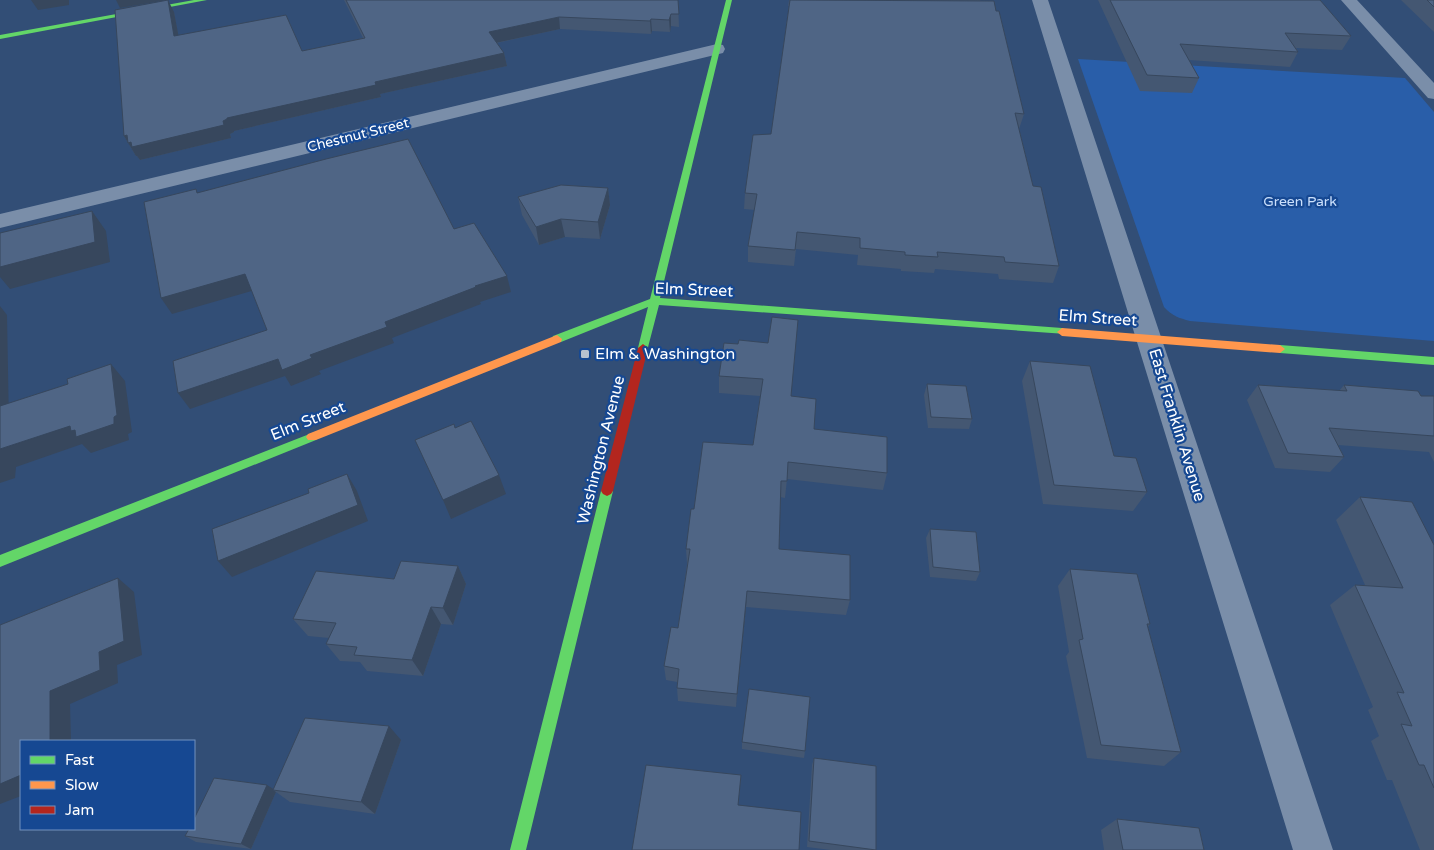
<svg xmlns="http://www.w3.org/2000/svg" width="1434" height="850" font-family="'Varela Round',sans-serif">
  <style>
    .green { fill: #295ea9 }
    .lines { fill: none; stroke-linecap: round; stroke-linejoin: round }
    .street { fill: #7a8ea9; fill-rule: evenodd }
    .fast { fill: #63d668; fill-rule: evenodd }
    .slow { fill: #ff974d; fill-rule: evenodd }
    .jam { fill: #b3261e; fill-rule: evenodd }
    .wall { fill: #445772 }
    .shaded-wall { fill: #37475d }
    .building { fill: #4f6585; stroke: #37475d }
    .poi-dot { fill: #b7c1cf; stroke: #164892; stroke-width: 2 }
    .labels { text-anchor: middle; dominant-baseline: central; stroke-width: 4.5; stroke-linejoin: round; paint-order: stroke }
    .far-street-label { font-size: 14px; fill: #fff; stroke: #164892 }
    .far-park-label { font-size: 14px; fill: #cbe0fc; stroke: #164892 }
    .street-label { font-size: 16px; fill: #fff; stroke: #164892 }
    .poi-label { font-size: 16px; fill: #fff; stroke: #164892; text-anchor: start }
  </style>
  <rect width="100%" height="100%" fill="#324e76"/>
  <path class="green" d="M 1078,59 L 1405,78 L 1434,112 L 1434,341 L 1190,321 C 1179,318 1172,316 1164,307 Z"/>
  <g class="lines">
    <path class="street" d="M 1032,0 L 1048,0 L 1333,850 L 1293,850 Z
      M 1341,0 L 1357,0 L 1434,83 L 1434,99 L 1428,98 Z
      M 717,44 L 723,45 L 725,49 L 723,53 L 0,228 L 0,214 Z"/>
    <path class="fast" d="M 194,0 L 207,0 L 0,39 L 0,35 Z
      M 726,0 L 732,0 L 660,298 L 1062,328 L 1066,330 L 1067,332 L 1066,334 L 659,305 L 647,351 L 639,351 L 638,348 L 648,307 L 561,342 L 553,342 L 552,339 L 553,336 L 650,299 Z
      M 1280,345 L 1434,357 L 1434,365 L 1280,353 L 1275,349 Z
      M 312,433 L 316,434 L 318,437 L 316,440 L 0,567 L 0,555 Z
      M 607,486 L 611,488 L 613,491 L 526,850 L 510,850 L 601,491 L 603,488 Z"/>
    <path class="slow" d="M 1062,328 L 1280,345 L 1285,349 L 1280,353 L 1062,336 L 1057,332 Z
      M 557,335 L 562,339 L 561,342 L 316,440 L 308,440 L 306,437 L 308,434 Z"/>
    <path class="jam" d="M 643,344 L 648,348 L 613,491 L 611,494 L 607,496 L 603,494 L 601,491 L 638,348 Z"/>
  </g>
  <path class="wall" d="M 344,0 L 678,0 L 679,27 L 671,26 L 670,32 L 652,31 L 651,34 L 560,29 L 497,43 L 504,53 L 507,66 L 380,94 L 381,97 L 234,131 L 234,132 L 230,134 L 231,138 L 140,160 L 137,156 L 136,156 L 124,136 L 174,12 L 178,35 L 302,51 L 363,38 Z
    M 789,0 L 980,0 L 1024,114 L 1019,129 L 1033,186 L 1059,266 L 1053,283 L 999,279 L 998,274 L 935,269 L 934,273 L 901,271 L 901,269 L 857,265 L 858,255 L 796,249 L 794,266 L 748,262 L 748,246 L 755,210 L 744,209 L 745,193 L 771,134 L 789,6 L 788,6 Z
    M 1098,0 L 1320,0 L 1351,36 L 1342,50 L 1296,48 L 1298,52 L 1290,67 L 1189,60 L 1199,78 L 1192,93 L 1140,91 Z
    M 1401,0 L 1434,0 L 1434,32 Z
    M 608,188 L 610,205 L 600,239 L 565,237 L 539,245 L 522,215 L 518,197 Z
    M 724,343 L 791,396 L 814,429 L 887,473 L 883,490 L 787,479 L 785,498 L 780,497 L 779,549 L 850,600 L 846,615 L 746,607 L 736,707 L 678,701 L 677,688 L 677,682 L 666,680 L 664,666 L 678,628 L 687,564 L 686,549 L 694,509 L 753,445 L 760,396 L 719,393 L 719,376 Z
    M 1030,361 L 1147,492 L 1133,511 L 1043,504 L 1022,381 Z
    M 927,384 L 972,419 L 969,429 L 928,428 L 924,395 Z
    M 1258,385 L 1339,391 L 1344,385 L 1421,396 L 1434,396 L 1434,462 L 1429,452 L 1338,445 L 1344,457 L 1330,472 L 1275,468 L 1247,400 Z
    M 1360,497 L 1434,545 L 1434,850 L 1420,850 L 1392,780 L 1387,780 L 1371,741 L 1379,736 L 1368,710 L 1373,707 L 1330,605 L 1355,585 L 1365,585 L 1336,520 Z
    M 930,529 L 980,572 L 976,581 L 930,577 L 926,538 Z
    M 458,566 L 466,584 L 453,625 L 441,624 L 423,676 L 367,671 L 360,662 L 340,661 L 326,644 L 329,638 L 308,636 L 293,619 L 394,579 Z
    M 1070,569 L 1150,624 L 1148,627 L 1181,752 L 1164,766 L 1087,758 L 1066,656 L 1069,652 L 1058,586 Z
    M 401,740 L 375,814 L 290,802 L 276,792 L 251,849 L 196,842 L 185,836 L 273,789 Z
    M 742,742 L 805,751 L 804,758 L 742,749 Z
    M 814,758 L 876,850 L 831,850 L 807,847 L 812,765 Z
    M 1117,819 L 1204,850 L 1104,850 L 1101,830 Z"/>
  <path class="shaded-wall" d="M 31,0 L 69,0 L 69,5 L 38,10 Z
    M 116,0 L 167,0 L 120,8 Z
    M 168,0 L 174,12 L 181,49 L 174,36 Z
    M 671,14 L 671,26 L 670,32 L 669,20 Z
    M 559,17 L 560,29 L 491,44 L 489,32 Z
    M 651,19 L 652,31 L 651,34 L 650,21 Z
    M 504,53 L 507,66 L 380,94 L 381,97 L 234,131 L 234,132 L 230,134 L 231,138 L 140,160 L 137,156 L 136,156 L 124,136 L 223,121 L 227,118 L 375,82 Z
    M 608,188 L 610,205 L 600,239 L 598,222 Z
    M 92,211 L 106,231 L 110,262 L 10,289 L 0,277 L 0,267 Z
    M 561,219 L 565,237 L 539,245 L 536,227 Z
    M 245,274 L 255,290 L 172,314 L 161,298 Z
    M 507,276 L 511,292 L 480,302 L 481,304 L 392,338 L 394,343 L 319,371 L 321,374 L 291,386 L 285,376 L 190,409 L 178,393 L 278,359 L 310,355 L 385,322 L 475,286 Z
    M 0,306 L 7,315 L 9,426 L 0,417 Z
    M 111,364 L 125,381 L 132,432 L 128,434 L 129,440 L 91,453 L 82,444 L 16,467 L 15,478 L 0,483 L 0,449 L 70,426 Z
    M 347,474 L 357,491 L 368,521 L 232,577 L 218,561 Z
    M 499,475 L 506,494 L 451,519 L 443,500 Z
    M 458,566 L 466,584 L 453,625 L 443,608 Z
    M 118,578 L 134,592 L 142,655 L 117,665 L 118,683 L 70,704 L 71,741 L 50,741 L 50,691 L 99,652 Z
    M 747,591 L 746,607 L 736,707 L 737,694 Z
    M 431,607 L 441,624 L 423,676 L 412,660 Z
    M 389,726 L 401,740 L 375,814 L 361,802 Z
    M 21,775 L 21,796 L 0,804 L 0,784 Z
    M 267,785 L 275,790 L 273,790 L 276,792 L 251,849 L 241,844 Z"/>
  <path class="building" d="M 168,0 L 174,36 L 286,15 L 302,51 L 365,38 L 346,0 L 678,0 L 679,14 L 671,14 L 669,20 L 651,19 L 650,21 L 559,17 L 489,32 L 504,53 L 375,82 L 376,85 L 227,118 L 227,119 L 223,121 L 224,125 L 132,147 L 131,142 L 128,143 L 127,135 L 124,136 L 115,10 Z
    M 790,0 L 994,1 L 996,11 L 999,11 L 1024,114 L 1015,113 L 1033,186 L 1041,187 L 1059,266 L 1005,262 L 1004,257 L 937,252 L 938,257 L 905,255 L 905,252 L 860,248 L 860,238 L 797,232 L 795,250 L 748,246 L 757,194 L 745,193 L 753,135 L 771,134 Z
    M 1110,0 L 1320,0 L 1351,36 L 1285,33 L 1298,52 L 1180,44 L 1199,78 L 1147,75 Z
    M 1427,0 L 1434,0 L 1434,7 Z
    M 408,139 L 454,229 L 474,223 L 507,276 L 475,286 L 476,287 L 385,322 L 387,327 L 310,355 L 312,358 L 282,370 L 278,359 L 178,393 L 173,361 L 267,330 L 245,274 L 161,298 L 144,202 L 196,189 L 197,193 L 326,159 Z
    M 561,185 L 608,188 L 598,222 L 561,219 L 536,227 L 518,197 Z
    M 92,211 L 95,242 L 0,267 L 0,233 Z
    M 772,317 L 798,320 L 791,396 L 816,399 L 814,429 L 887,437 L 887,473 L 788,462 L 787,481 L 781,481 L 779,549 L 850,555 L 850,600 L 747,591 L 737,694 L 677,688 L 679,669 L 664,666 L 671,627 L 678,628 L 690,549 L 686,549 L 691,509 L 694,509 L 703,442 L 753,445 L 763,379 L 719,376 L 724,343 L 738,344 L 739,340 L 768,343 Z
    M 1030,361 L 1090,366 L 1114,456 L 1136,458 L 1147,492 L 1054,485 Z
    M 111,364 L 117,415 L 114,417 L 114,424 L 76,437 L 75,430 L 71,431 L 70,426 L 0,449 L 0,406 L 68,384 L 67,379 Z
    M 927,384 L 966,386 L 972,419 L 931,417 Z
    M 1258,385 L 1347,391 L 1344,385 L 1418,391 L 1421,396 L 1434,396 L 1434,436 L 1329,428 L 1344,457 L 1288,453 Z
    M 471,421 L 499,475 L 443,500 L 415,440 L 454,424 L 455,428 Z
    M 347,474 L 358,505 L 218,561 L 212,529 L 309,493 L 308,489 Z
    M 1360,497 L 1412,502 L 1434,545 L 1434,788 L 1424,765 L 1419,765 L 1401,724 L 1412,726 L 1397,692 L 1404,693 L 1355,585 L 1403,588 Z
    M 930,529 L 976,532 L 980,572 L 933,567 Z
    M 401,561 L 458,566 L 443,608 L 431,607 L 412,660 L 354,655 L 357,647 L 326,644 L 336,623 L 293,619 L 316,571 L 394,579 Z
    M 1070,569 L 1137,574 L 1150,624 L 1147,624 L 1181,752 L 1101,745 L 1079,640 L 1083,639 Z
    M 118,578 L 124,641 L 99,652 L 100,670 L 50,691 L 50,741 L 21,741 L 21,775 L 0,784 L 0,625 Z
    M 749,689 L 810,697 L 805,751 L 742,742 Z
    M 305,718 L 389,726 L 361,802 L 273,790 Z
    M 814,758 L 876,766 L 876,850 L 809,841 Z
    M 646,765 L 741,775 L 738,805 L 801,812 L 799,850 L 632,850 Z
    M 214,778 L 267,785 L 241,844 L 185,836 L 189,829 L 194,829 L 194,819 Z
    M 1117,819 L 1199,828 L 1204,850 L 1123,850 Z"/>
  <rect class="poi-dot" x="580" y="349" width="10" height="10" rx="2.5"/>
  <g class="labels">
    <g class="far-street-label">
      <text transform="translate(358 135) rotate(-14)">Chestnut Street</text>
    </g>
    <g class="far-park-label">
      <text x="1300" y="201">Green Park</text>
    </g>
    <g class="street-label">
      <text transform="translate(694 290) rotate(2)">Elm Street</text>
      <text transform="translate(1098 318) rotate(4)">Elm Street</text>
      <text transform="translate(308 421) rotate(-22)">Elm Street</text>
      <text transform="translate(1177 425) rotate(73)">East Franklin Avenue</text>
      <text transform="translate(601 450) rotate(-76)">Washington Avenue</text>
    </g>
    <g class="poi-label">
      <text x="595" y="354">Elm &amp; Washington</text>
    </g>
  </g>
  <rect x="20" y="740" width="175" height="90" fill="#164892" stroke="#7391be"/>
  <rect x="30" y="756" width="25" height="8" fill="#63d668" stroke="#7391be"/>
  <text x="65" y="765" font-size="15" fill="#ffffff">Fast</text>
  <rect x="30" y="781" width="25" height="8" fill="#ff974d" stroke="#7391be"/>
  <text x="65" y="790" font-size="15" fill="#ffffff">Slow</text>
  <rect x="30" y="806" width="25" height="8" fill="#b3261e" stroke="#7391be"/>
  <text x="65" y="815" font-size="15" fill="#ffffff">Jam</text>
</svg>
